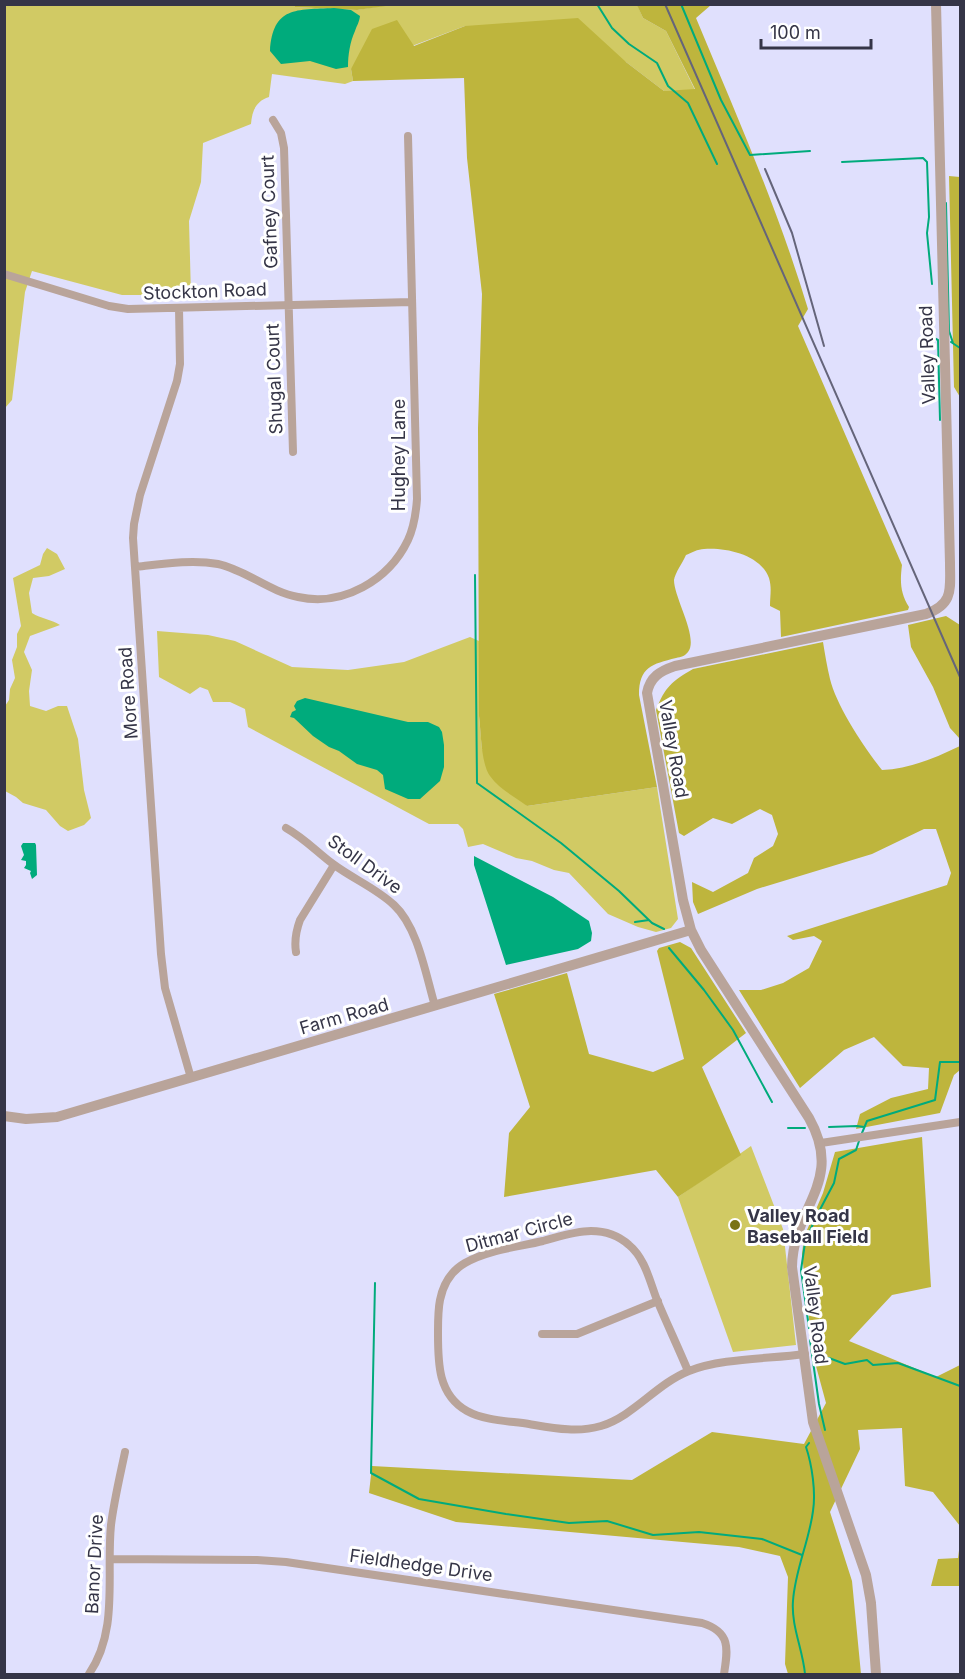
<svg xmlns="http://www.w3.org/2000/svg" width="965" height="1679" font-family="Inter,sans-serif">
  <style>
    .green { fill: #d1ca64 }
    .forest { fill: #beb53d }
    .water { fill: #00ab7c }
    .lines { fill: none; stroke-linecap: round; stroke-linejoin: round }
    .stream { stroke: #00ab7c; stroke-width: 2 }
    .minor { stroke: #b9a49a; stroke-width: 8 }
    .tertiary { stroke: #b9a49a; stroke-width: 10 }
    .rail { stroke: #65657a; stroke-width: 2 }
    .poi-dot { fill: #7a7316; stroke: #fff; stroke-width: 2 }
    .labels { text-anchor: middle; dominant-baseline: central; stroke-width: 6; stroke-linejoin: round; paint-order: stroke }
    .street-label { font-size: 18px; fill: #353547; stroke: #fff }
    .poi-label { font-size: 18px; font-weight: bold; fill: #353547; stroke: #fff; text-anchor: start }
  </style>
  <rect width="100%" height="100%" fill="#e0e0fd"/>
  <path class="green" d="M 294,4 L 295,7 L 357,10 L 393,4 L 637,4 L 643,18 L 666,31 L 695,90 L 664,91 L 626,62 L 465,26 L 351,69 L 353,81 L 345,84 L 272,74 L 269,97 C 256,101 252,111 251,124 L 203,143 L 201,182 L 189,221 L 191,295 L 122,295 L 32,271 L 25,292 L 12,400 L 5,408 L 5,5 Z
    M 47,548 L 57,554 L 65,569 L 49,576 L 33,578 L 29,593 L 32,613 C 41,619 51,619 60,625 L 30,636 L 24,652 L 32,670 L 29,691 L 30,706 L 46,711 L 58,706 L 67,706 L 78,739 L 84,790 L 91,818 L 84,825 L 68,831 L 60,826 L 46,810 L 23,803 L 16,797 L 5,791 L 5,706 L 9,700 L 10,689 L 15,678 L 12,660 L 17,647 L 17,634 L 21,626 L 13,578 L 40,565 L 43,554 Z
    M 157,631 L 208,635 L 235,641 L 292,667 L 348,670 L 404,662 L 470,637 L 479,641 L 479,716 L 482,749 L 527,806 L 657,787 L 678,919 L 671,928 L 656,932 L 638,927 L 608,914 L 569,873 L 554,870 L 532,861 L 516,858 L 483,844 L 468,847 L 463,829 L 458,824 L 429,824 L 248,727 L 245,709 L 230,702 L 213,702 L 208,690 L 200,687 L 190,694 L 159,677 Z
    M 751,1146 L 783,1229 L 796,1345 L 733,1352 L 678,1197 Z"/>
  <path class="forest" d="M 294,5 L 393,5 L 357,10 L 295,7 Z
    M 637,5 L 711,5 L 696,18 C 736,114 778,209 808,309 L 798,326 L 902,565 C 900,581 900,593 909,607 L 908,610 L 781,637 L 780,611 L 770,606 C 770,596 772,588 769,578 C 761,555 726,547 704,549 C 698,549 691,553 686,555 C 683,562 675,573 674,580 C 674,598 699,638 688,652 C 685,656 681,657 676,658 C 652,664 639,667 639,695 L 657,787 L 527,806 C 515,797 499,789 490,776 C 481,764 481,732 479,716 L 478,428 L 482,294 L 467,158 L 464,78 L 353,81 L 351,69 L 372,29 L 397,20 L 414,46 L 465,26 L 578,18 L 626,62 L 664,91 L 695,89 L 666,31 L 643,18 Z
    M 949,176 L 960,177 L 960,397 L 954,387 Z
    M 946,616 L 960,625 L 960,739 L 950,728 L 933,687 L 911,647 L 908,625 Z
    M 823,642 C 825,654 827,667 830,679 C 836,705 865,749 882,770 C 909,769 935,758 960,746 L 960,1070 L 954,1075 L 940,1113 L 856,1129 L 860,1114 L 891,1098 L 928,1089 L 929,1068 L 903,1066 L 874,1037 L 844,1050 L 800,1088 L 739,990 L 761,990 L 783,983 L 809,968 L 822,941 L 814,936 L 793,940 L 787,936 L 947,885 L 951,873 L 936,829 L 924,829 L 872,854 L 757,889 L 698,914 L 693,902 L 692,882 L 713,892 L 748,873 L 754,858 L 773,846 L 778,834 L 772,815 L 760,809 L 732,824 L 713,818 L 684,836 L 679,833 L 656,710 C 665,687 672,681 693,669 Z
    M 680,942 L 691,948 L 746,1033 L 702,1067 L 741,1155 L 678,1197 L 656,1170 L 504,1197 L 509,1133 L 530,1107 L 494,994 L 567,973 L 589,1054 L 653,1072 L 684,1059 L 657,951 L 659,948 Z
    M 922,1137 L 931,1287 L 892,1295 L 849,1341 L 936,1377 L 960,1365 L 960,1526 L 933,1492 L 905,1486 L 902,1428 L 858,1430 L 860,1449 L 830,1512 L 852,1581 L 861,1674 L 788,1674 L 785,1664 L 788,1577 L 780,1556 L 739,1547 L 456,1522 L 369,1493 L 372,1466 L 632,1480 L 712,1432 L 804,1444 L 826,1403 L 813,1355 L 802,1254 L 804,1237 L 823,1193 L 835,1152 Z
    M 960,1543 L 960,1586 L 931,1586 L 938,1559 L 958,1558 Z"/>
  <path class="water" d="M 334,8 L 351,10 L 360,16 C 359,23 357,25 355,31 C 350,42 348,55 348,67 L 336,69 L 310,61 L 281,64 L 270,51 C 273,6 296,10 334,8 Z
    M 305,698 L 408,722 L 428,722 L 439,727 L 442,732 L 444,745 L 444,767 L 440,781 L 420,799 L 408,799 L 385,789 L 383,775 L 377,770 L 357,764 L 339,751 L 329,747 L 313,736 L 294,718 L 290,717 L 292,712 L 296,710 L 294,706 L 297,701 Z
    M 23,843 L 35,843 L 36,845 L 37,875 L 32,879 L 30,873 L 31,871 L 24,868 L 26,865 L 26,861 L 21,860 L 24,855 L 21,846 Z
    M 474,856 L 553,897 L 589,921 L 592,933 L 591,941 L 578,949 L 506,965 L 474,865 Z"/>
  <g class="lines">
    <path class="stream" d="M 597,4 L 612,28 L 629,44 L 657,63 L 668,86 L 688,103 L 717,164
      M 681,4 L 721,100 L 750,155 L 810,151
      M 842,162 L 923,158 L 927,162 L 929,217 L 927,233 L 932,284
      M 946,203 L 949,331 L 953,343
      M 932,313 L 932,323 L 928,329 L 930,336 L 938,340 L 940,420
      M 951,342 L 960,348
      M 475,575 L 477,783 L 561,843 L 619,891 L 652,923 L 664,929
      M 635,922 L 649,920
      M 669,948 L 704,990 L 733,1030 L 772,1102
      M 829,1127 L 857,1126 L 864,1127
      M 788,1128 L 805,1128
      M 862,1133 L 867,1121 L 935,1100 L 940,1062 L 960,1062
      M 375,1283 L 371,1473 L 419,1499 L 506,1514 L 569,1523 L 607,1521 L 653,1535 L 699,1532 L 762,1539 L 802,1555
      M 809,1328 L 801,1270 L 805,1243 L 815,1219 L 834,1183 L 839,1159 L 856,1150 L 859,1141
      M 810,1340 L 819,1404 L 825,1430
      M 813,1362 L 829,1358 L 845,1364 L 867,1360 L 873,1365 L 898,1363 L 960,1386
      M 805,1674 C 803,1650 791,1626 793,1601 C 795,1570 809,1542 813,1511 C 816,1492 812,1465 806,1447 L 809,1443"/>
    <path class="minor" d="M 273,120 L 281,133 L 284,148 L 293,452
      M 4,274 L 109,306 L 128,309 L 411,302
      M 179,308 L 180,364 L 177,381 L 140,495 L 134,524 L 133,538 L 161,954 L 165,988 L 191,1078
      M 135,567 C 161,564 192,559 218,564 C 246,570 270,592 298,597 C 343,607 389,580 408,540 C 414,527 416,513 417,499 L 408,136
      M 286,828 C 304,838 317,852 333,864 C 353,879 376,888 394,905 C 418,927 426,976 435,1006
      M 296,952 C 294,940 296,931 300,920 L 334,865
      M 821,1143 L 960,1122
      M 542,1334 L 577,1334 L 658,1301
      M 688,1371 C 678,1347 667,1324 657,1300 C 650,1282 645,1258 629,1245 C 619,1236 605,1231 591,1231 C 575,1231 558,1237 543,1241 C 518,1247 487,1250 465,1263 C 451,1271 443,1285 440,1300 C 438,1310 438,1321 438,1331 C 438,1361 437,1394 467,1411 C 485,1421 510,1421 529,1424 C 553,1428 577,1433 601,1426 C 634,1416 656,1384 689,1371 C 721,1358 770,1359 805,1354
      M 110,1559 L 257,1560 L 286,1562 L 702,1623 C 731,1632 728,1649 724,1674
      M 89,1674 C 119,1630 106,1575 111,1525 C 114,1501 120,1476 125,1452"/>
    <path class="tertiary" d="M 4,1116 L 26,1119 L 57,1117 L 691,930
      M 876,1674 L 871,1603 L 866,1575 L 813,1422 L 792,1267 C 793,1206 845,1182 809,1118 L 701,950 L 691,930 L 683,900 L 647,693 C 650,677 660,671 675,666 L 926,614 C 954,604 950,589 950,563 L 936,4"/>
    <path class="rail" d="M 665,4 L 960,677
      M 765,169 L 792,233 L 824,346"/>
  </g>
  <circle class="poi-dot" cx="735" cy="1225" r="6"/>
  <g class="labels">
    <g class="street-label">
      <text transform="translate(269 212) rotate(-92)">Gafney Court</text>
      <text transform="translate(205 291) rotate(-2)">Stockton Road</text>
      <text transform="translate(927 355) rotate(-92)">Valley Road</text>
      <text transform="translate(274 379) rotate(-92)">Shugal Court</text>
      <text transform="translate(398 455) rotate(-90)">Hughey Lane</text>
      <text transform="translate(128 693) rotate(-94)">More Road</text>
      <text transform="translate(674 749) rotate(80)">Valley Road</text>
      <text transform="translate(365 864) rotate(36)">Stoll Drive</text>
      <text transform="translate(344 1016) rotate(-16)">Farm Road</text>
      <text transform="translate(519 1232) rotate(-15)">Ditmar Circle</text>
      <text transform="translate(816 1315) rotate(83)">Valley Road</text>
      <text transform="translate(94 1564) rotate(-87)">Banor Drive</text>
      <text transform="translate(421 1565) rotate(8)">Fieldhedge Drive</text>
    </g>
    <g class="poi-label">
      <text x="747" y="1215">Valley Road<tspan x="747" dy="21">Baseball Field</tspan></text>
    </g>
  </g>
  <rect width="965" height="1679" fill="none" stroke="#353547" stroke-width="12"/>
  <path d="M761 39v9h110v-9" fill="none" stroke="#353547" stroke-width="3"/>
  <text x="770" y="39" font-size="18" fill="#353547" stroke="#ffffff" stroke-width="4.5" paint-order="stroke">100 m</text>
</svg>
